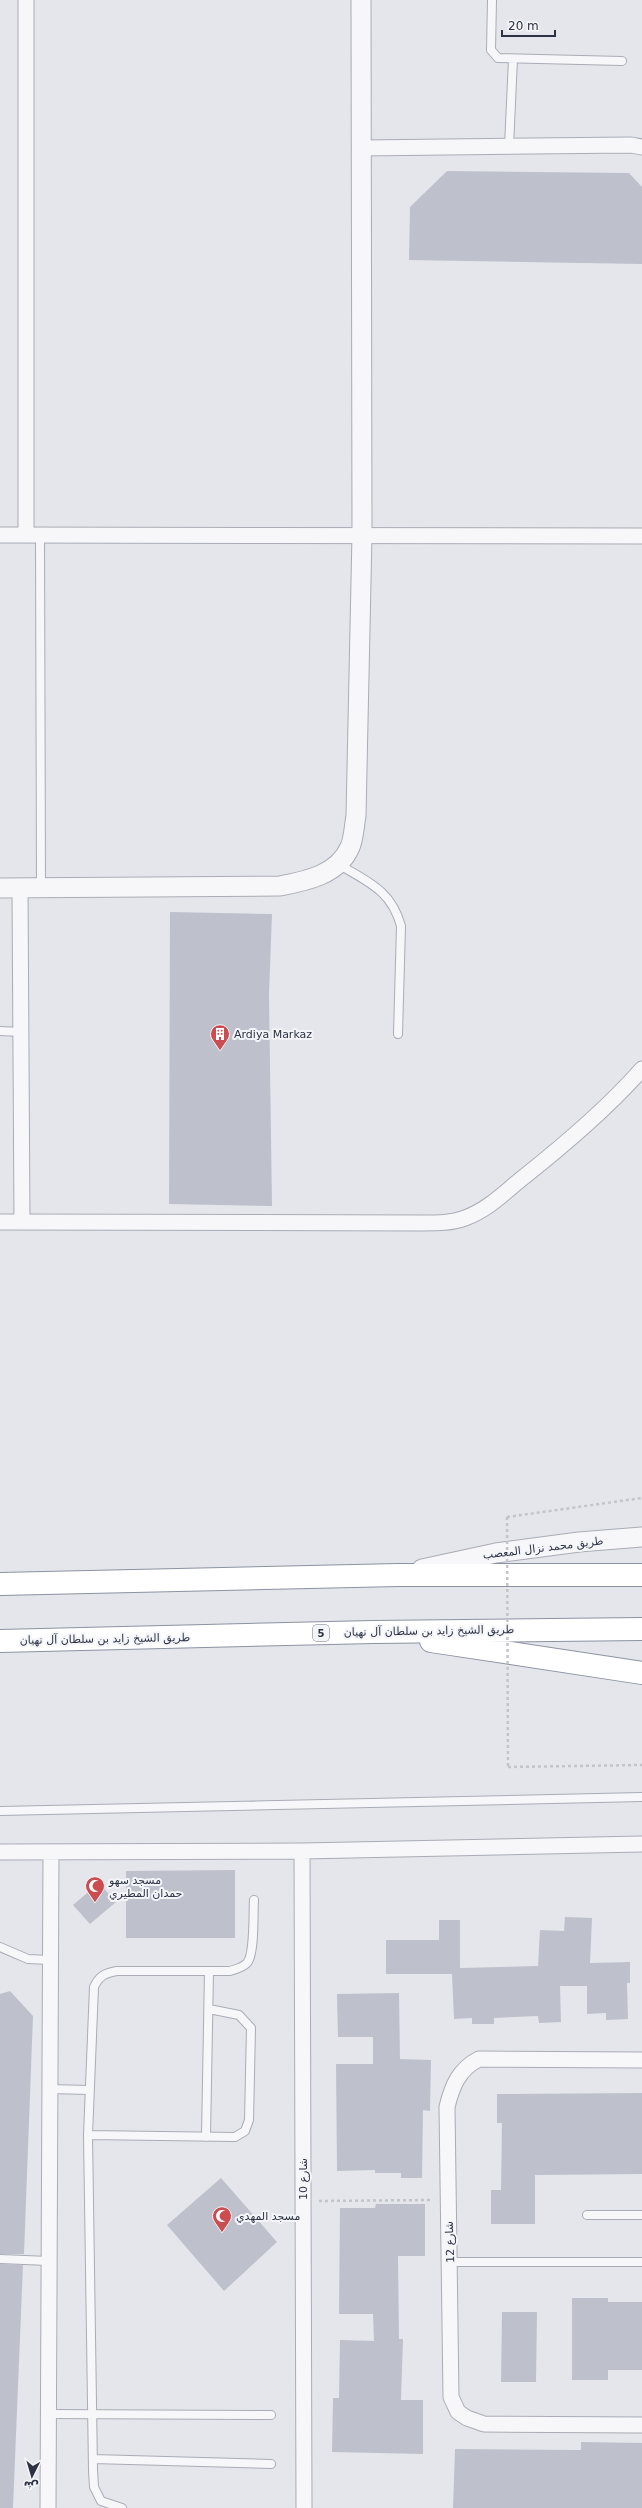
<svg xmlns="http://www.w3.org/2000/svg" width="642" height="2508" font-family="'DejaVu Sans',Vazirmatn,sans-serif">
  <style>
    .building { fill: #bec1cb }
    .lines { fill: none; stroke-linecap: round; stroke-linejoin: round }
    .service-casing { stroke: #a9acb6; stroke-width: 10 }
    .minor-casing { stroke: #a9acb6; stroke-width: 17 }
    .tertiary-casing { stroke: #a9acb6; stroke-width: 21 }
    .motorway-casing { stroke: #8b92a2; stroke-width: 24 }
    .path { stroke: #c2c4cb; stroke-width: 2.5; stroke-dasharray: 3 3; stroke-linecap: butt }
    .service { stroke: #f7f7fa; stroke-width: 8 }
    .minor { stroke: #f7f7fa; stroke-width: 15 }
    .tertiary { stroke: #f7f7fa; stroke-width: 19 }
    .motorway { stroke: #fff; stroke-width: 22 }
    .path-bridge { stroke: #c2c4cb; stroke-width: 2.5; stroke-dasharray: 3 3; stroke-linecap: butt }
    .labels { text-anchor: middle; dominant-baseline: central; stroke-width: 4; stroke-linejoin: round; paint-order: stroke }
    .shield { fill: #f4f5f9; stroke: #686c7a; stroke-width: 1 }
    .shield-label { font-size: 10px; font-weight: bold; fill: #2c3244 }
    .poi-label { font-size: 11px; fill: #2c3244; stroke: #f4f5f9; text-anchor: start }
    .street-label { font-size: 11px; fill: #2c3244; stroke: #f4f5f9 }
  </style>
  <rect width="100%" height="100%" fill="#e4e6eb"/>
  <path class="building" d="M 447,171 L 629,173 L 642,187 L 642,264 L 409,260 L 410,207 Z
    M 170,912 L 272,914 L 269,994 L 272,1206 L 169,1204 Z
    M 235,1870 L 235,1938 L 126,1938 L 126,1871 Z
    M 99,1883 L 116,1902 L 90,1924 L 73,1905 Z
    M 565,1917 L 592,1918 L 590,1963 L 630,1962 L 630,1983 L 627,1983 L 628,2019 L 606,2020 L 606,2013 L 587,2014 L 587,1986 L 560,1986 L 561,2022 L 539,2023 L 538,2016 L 494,2018 L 494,2024 L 472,2024 L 472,2018 L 454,2019 L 452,1974 L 386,1974 L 386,1940 L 439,1940 L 439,1920 L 460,1920 L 460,1968 L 538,1966 L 540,1930 L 564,1931 Z
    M 10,1991 L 33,2016 L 24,2254 L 0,2254 L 0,1994 Z
    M 399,1993 L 400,2059 L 431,2060 L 430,2111 L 423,2110 L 422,2178 L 401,2178 L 401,2173 L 375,2173 L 375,2170 L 337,2171 L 336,2064 L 373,2064 L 373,2037 L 338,2037 L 337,1994 Z
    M 642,2093 L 642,2174 L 535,2175 L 535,2224 L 491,2224 L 491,2190 L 501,2190 L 502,2123 L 497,2123 L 497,2094 Z
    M 221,2178 L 277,2242 L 224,2291 L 167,2225 Z
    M 376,2204 L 425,2204 L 425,2256 L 398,2256 L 399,2339 L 403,2339 L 401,2400 L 423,2400 L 423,2454 L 332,2452 L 333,2398 L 339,2398 L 340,2340 L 374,2341 L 373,2314 L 339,2314 L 340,2208 L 375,2208 Z
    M 0,2264 L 23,2265 L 13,2508 L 0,2508 Z
    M 572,2298 L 608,2298 L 608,2302 L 642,2302 L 642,2370 L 608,2370 L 608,2380 L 572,2380 Z
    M 502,2312 L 537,2312 L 536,2382 L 501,2382 Z
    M 581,2442 L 642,2443 L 642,2508 L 453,2508 L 455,2449 L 581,2450 Z"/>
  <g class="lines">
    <defs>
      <path id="service" d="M 492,0 L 491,50 L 498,58 L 622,61
        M 509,146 L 513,59
        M 40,535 L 41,888
        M 338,864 C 368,882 391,890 401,926 L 398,1034
        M 0,1031 L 21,1032
        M 0,1811 L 642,1797
        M 0,1947 L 28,1959 L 50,1960
        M 49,2089 L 89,2090
        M 88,2135 L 235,2137 L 245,2131 L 249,2120 L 251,2028 L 239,2015 L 209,2009
        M 206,2137 L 209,1971
        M 587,2215 L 642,2215
        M 0,2259 L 49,2261
        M 451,2262 L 642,2262
        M 48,2414 L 271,2415
        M 93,2459 L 271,2464
        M 122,2508 L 101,2501 L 94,2487 L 93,2470 L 88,2135 L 94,1987 C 99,1976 105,1973 117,1971 L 230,1971 C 236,1969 242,1968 247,1963 C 255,1954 253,1913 254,1900"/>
      <path id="minor" d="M 362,148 L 631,145 L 642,147
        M 0,535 L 642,536
        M 26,535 L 26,0
        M 20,888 L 22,1222
        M 0,1222 L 423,1223 C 437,1223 452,1223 465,1218 C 487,1210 503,1194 520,1180 C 563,1146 606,1110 642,1069
        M 302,1851 L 304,2508
        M 0,1852 L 302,1851 L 642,1844
        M 642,2060 L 479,2059 C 459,2069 452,2086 447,2107 L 451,2397 L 458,2412 L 467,2418 L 484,2424 L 642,2425
        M 48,2508 L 51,1852"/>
      <path id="tertiary" d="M 0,888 L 280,886 C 306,881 338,875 350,847 C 354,838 354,826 356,816 L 362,535 L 361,0
        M 422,1569 L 496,1553 L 579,1542 L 642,1537"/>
      <path id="motorway" d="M 0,1584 L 398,1575 L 642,1575
        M 0,1641 L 373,1632 L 642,1629
        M 431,1641 L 642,1673"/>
    </defs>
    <use href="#service" class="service-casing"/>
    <use href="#minor" class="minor-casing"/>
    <use href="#tertiary" class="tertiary-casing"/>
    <use href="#motorway" class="motorway-casing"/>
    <path class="path" d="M 507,1517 L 642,1498
      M 508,1767 L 642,1765
      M 319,2201 L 432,2200"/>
    <use href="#service" class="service"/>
    <use href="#minor" class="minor"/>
    <use href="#tertiary" class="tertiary"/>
    <use href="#motorway" class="motorway"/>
    <path class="path-bridge" d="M 507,1517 L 508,1767"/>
  </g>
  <defs>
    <symbol id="building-pin" viewBox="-11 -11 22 30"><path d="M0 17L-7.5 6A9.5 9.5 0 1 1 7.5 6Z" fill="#cc4d51" stroke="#f4f5f9"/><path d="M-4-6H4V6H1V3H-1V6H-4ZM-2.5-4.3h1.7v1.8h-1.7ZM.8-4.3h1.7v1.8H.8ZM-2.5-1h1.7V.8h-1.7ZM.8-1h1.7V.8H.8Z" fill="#fff"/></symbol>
    <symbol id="mosque-pin" viewBox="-11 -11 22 30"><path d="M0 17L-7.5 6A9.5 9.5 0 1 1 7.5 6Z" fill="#cc4d51" stroke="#f4f5f9"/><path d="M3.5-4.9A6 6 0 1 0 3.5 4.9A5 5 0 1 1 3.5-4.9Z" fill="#fff"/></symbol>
  </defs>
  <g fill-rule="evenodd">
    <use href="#building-pin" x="209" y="1023" width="22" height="30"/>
    <use href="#mosque-pin" x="84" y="1875" width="22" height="30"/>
    <use href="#mosque-pin" x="211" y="2205" width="22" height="30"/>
  </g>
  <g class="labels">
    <rect class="shield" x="313" y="1625" width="16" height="16" rx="3"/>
    <g class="shield-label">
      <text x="321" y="1633">5</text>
    </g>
    <g class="poi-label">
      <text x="234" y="1034">Ardiya Markaz</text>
      <text x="109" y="1880">مسجد سهو<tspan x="109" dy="13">حمدان المطيري</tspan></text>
      <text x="236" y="2216">مسجد المهدي</text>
    </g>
    <g class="street-label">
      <text transform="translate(543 1548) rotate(-7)">طريق محمد نزال المعصب</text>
      <text transform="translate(429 1631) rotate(-1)">طريق الشيخ زايد بن سلطان آل نهيان</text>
      <text transform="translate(105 1639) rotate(-1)">طريق الشيخ زايد بن سلطان آل نهيان</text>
      <text transform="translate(303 2179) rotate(-90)">شارع 10</text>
      <text transform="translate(450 2242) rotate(-92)">شارع 12</text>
    </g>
  </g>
  <g transform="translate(32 2476) rotate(185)" stroke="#f4f5f9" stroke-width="3" paint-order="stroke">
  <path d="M0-3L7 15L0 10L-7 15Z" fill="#2c3244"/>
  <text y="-6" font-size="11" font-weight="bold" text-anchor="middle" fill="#2c3244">ش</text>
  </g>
  <path d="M502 30v6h53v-6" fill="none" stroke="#2c3244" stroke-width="2"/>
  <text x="508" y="30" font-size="12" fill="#2c3244" stroke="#f4f5f9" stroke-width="3" paint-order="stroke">20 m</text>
</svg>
